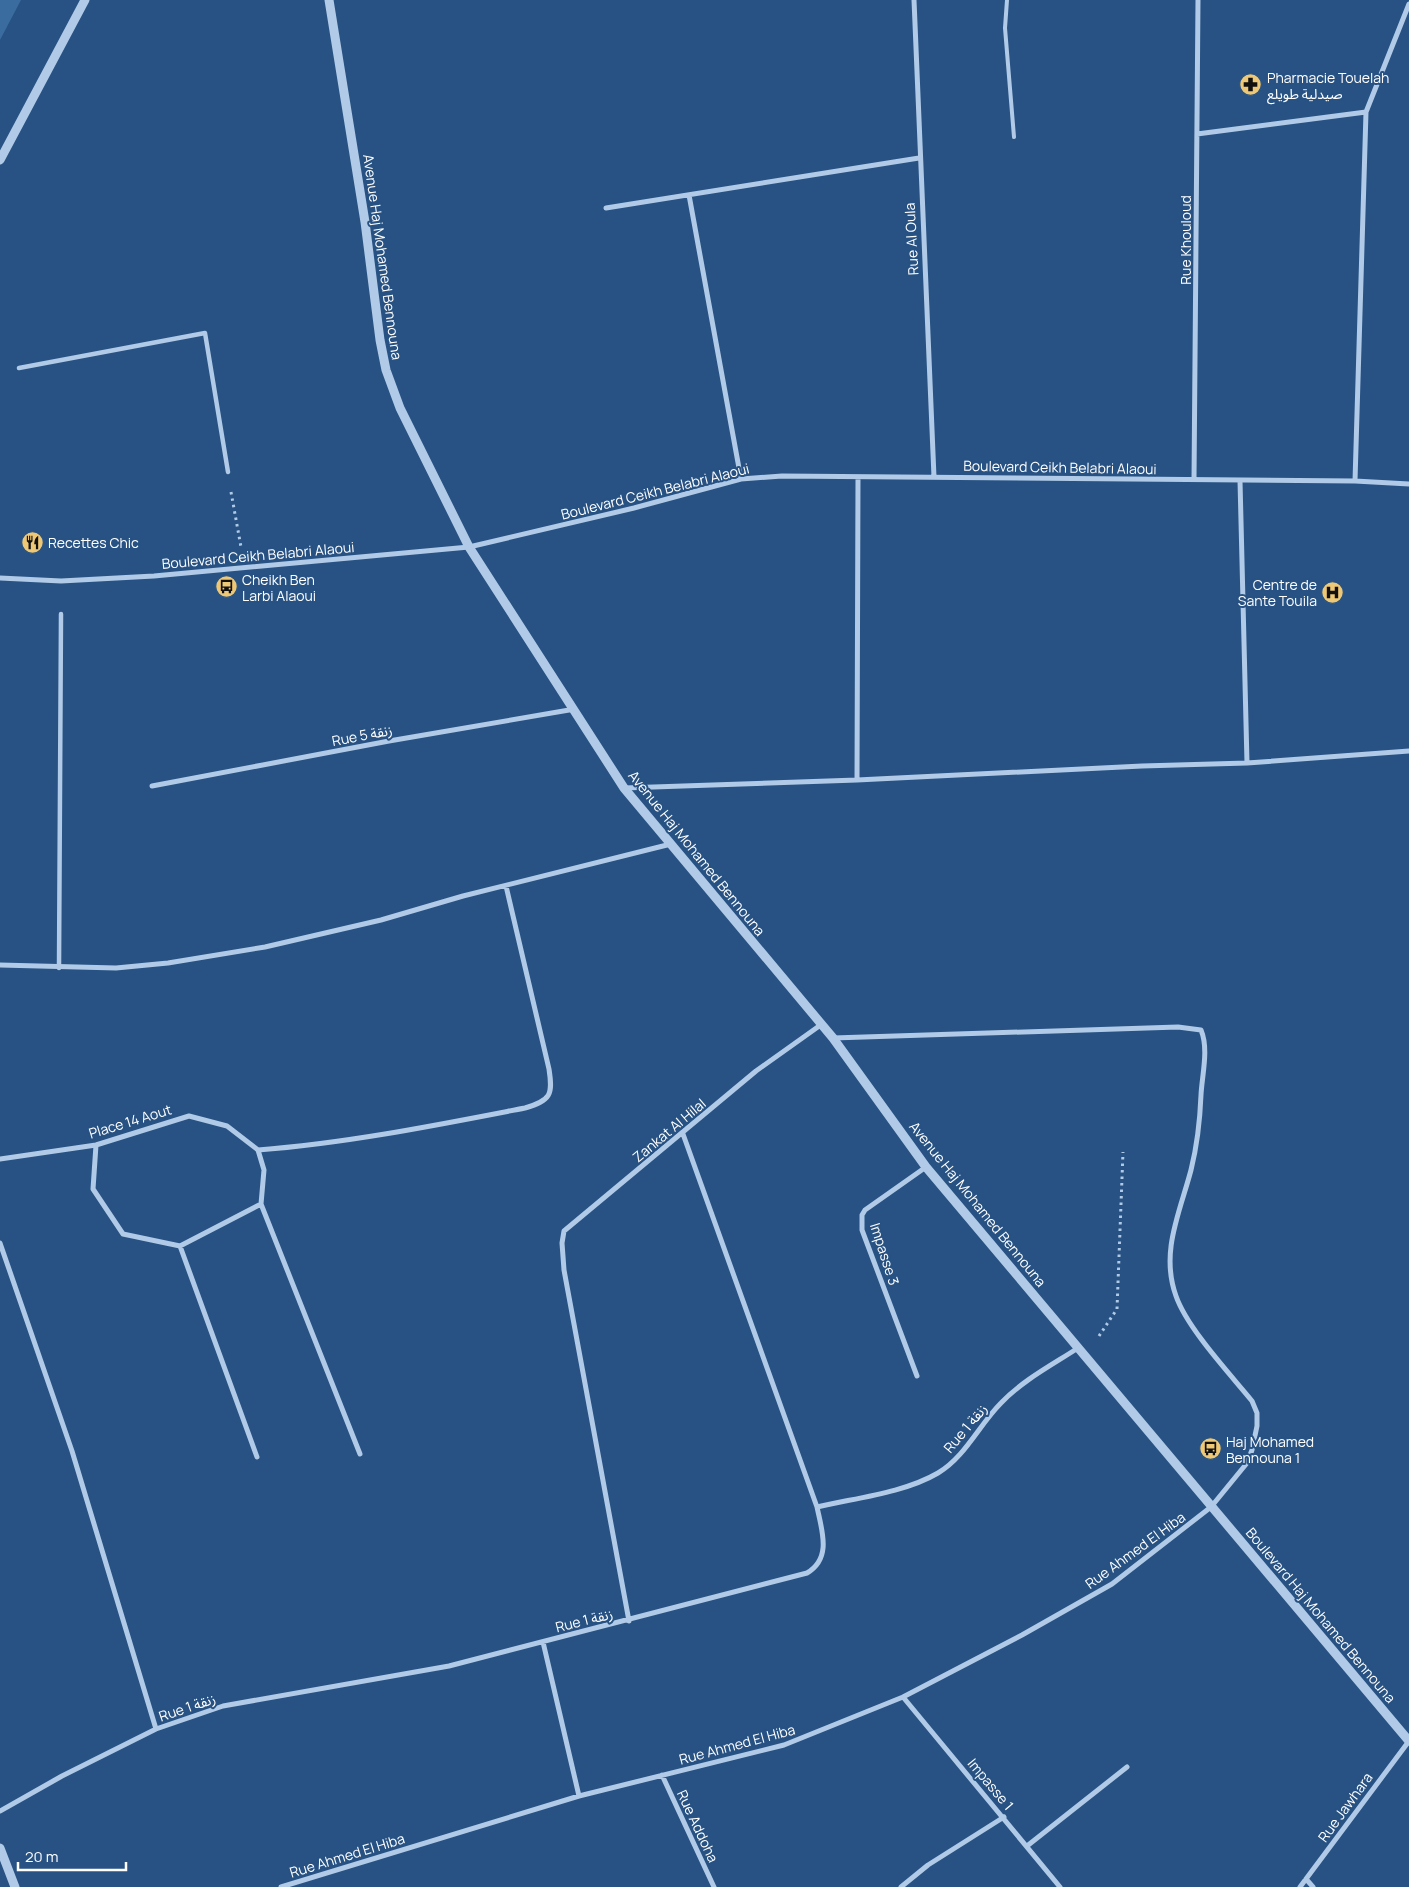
<svg xmlns="http://www.w3.org/2000/svg" width="1409" height="1887" font-family="Manrope,'Noto Sans Arabic',sans-serif">
  <style>
    .green { fill: #3b6ca0 }
    .lines { fill: none; stroke-linecap: round; stroke-linejoin: round }
    .path { stroke: #b0cae7; stroke-width: 3; stroke-dasharray: 2.5 4; stroke-linecap: butt }
    .service { stroke: #b0cae7; stroke-width: 4 }
    .pedestrian { stroke: #b0cae7; stroke-width: 4.5 }
    .minor { stroke: #b0cae7; stroke-width: 5 }
    .tertiary { stroke: #b0cae7; stroke-width: 9 }
    .labels { text-anchor: middle; dominant-baseline: central; stroke-width: 4; stroke-linejoin: round; paint-order: stroke }
    .poi-label { font-size: 14px; fill: #fff; stroke: #275283; text-anchor: start }
    .street-label { font-size: 14px; fill: #fff; stroke: #275283 }
  </style>
  <rect width="100%" height="100%" fill="#275283"/>
  <path class="green" d="M 0,0 L 21,0 L 0,40 Z"/>
  <g class="lines">
    <path class="path" d="M 231,492 L 241,547
      M 1099,1336 L 1117,1309 L 1123,1152"/>
    <path class="service" d="M 1007,0 L 1005,28 L 1014,137"/>
    <path class="pedestrian" d="M 19,368 L 205,333 L 228,472
      M 59,968 L 61,614"/>
    <path class="minor" d="M 914,0 L 934,477
      M 1197,134 L 1366,112
      M 689,195 L 741,479
      M 606,208 L 919,158
      M 1194,480 L 1198,0
      M 1240,481 L 1247,763
      M 1355,481 L 1366,112 L 1409,4
      M 0,578 L 61,581 L 154,576 L 469,547 L 634,508 L 741,479 L 782,476 L 1355,481 L 1409,484
      M 857,780 L 858,477
      M 152,786 L 389,741 L 575,709
      M 624,788 L 857,780 L 1142,766 L 1247,763 L 1409,751
      M 0,965 L 116,968 L 168,963 L 265,947 L 381,920 L 463,896 L 671,844
      M 683,1134 L 817,1507
      M 96,1145 L 93,1189 L 123,1234 L 180,1246 L 261,1204
      M 258,1150 C 348,1143 437,1125 525,1108 C 551,1100 553,1095 549,1069 L 506,886
      M 258,1150 L 264,1170 L 261,1204 L 360,1454
      M 0,1159 L 96,1145 L 189,1116 L 227,1126 L 258,1150
      M 0,1243 L 72,1451 L 156,1729
      M 180,1246 L 257,1457
      M 917,1376 L 862,1230 L 862,1215 L 865,1210 L 926,1167
      M 629,1621 L 564,1270 L 562,1243 L 564,1231 L 756,1071 L 822,1024
      M 543,1642 L 579,1796
      M 903,1697 L 1060,1887
      M 662,1775 L 714,1887
      M 0,1811 L 62,1776 L 156,1729 L 223,1706 L 449,1666 L 807,1573 C 832,1558 822,1531 817,1507 C 855,1498 904,1493 938,1473 C 965,1457 979,1425 1001,1403 C 1023,1380 1052,1365 1078,1348
      M 1027,1846 L 1127,1767
      M 1306,1879 L 1313,1887
      M 281,1887 L 579,1796 L 784,1745 L 903,1697 L 1022,1635 L 1112,1584 L 1211,1507 L 1247,1463 L 1252,1450 L 1257,1426 L 1257,1413 L 1252,1401 C 1230,1374 1187,1328 1176,1296 C 1160,1252 1180,1212 1191,1170 C 1197,1146 1200,1120 1201,1095 C 1202,1075 1209,1049 1201,1030 L 1178,1027 L 833,1038
      M 901,1887 L 928,1865 L 1004,1817
      M 1300,1887 L 1409,1741"/>
    <path class="tertiary" d="M 329,0 L 365,222 L 380,340 L 386,370 L 400,408 L 469,547 L 624,788 L 833,1038 L 926,1167 L 1409,1741
      M 0,160 L 85,0
      M 0,1848 L 15,1887"/>
  </g>
  <defs>
    <symbol id="pharmacy-disc" viewBox="-11 -11 22 22"><circle r="9.5" fill="#efc875" stroke="#275283"/><path d="M-2-6h4v4h4v4h-4v4h-4v-4h-4v-4h4Z" fill="#111"/></symbol>
    <symbol id="restaurant-disc" viewBox="-11 -11 22 22"><circle r="9.5" fill="#efc875" stroke="#275283"/><path d="M-5-6h1v4h1v-4h1v4h1v-4h1v5L-1.5 .5V6h-2V.5L-5-1ZM5-6V6H3V1.5H1.5Q1.5-4 5-6Z" fill="#111"/></symbol>
    <symbol id="bus-disc" viewBox="-11 -11 22 22"><circle r="9.5" fill="#efc875" stroke="#275283"/><path d="M-5-6H5V4H4V6H2V4H-2V6H-4V4H-5ZM-3.5-4V0h7V-4ZM-3.5 1.2v1.5H-2V1.2ZM2 1.2v1.5H3.5V1.2Z" fill="#111"/></symbol>
    <symbol id="hospital-disc" viewBox="-11 -11 22 22"><circle r="9.5" fill="#efc875" stroke="#275283"/><path d="M-5-5h3v3.5h4V-5h3V5h-3V1.5h-4V5h-3Z" fill="#111"/></symbol>
  </defs>
  <g fill-rule="evenodd">
    <use href="#pharmacy-disc" x="1238" y="72" width="25" height="25"/>
    <use href="#restaurant-disc" x="20" y="530" width="25" height="25"/>
    <use href="#bus-disc" x="214" y="574" width="25" height="25"/>
    <use href="#hospital-disc" x="1320" y="580" width="25" height="25"/>
    <use href="#bus-disc" x="1198" y="1436" width="25" height="25"/>
  </g>
  <g class="labels">
    <g class="poi-label">
      <text x="1267" y="77">Pharmacie Touelah<tspan x="1267" dy="16">صيدلية طويلع</tspan></text>
      <text x="48" y="542">Recettes Chic</text>
      <text x="242" y="579">Cheikh Ben<tspan x="242" dy="16">Larbi Alaoui</tspan></text>
      <text x="1317" y="584" text-anchor="end">Centre de<tspan x="1317" dy="16">Sante Touila</tspan></text>
      <text x="1226" y="1441">Haj Mohamed<tspan x="1226" dy="16">Bennouna 1</tspan></text>
    </g>
    <g class="street-label">
      <text transform="translate(911 239) rotate(-93)">Rue Al Oula</text>
      <text transform="translate(1185 240) rotate(-90)">Rue Khouloud</text>
      <text transform="translate(383 257) rotate(82)">Avenue Haj Mohamed Bennouna</text>
      <text transform="translate(1060 467) rotate(1)">Boulevard Ceikh Belabri Alaoui</text>
      <text transform="translate(655 491) rotate(-14)">Boulevard Ceikh Belabri Alaoui</text>
      <text transform="translate(258 555) rotate(-5)">Boulevard Ceikh Belabri Alaoui</text>
      <text transform="translate(362 735) rotate(-11)">Rue 5 زنقة</text>
      <text transform="translate(697 853) rotate(51)">Avenue Haj Mohamed Bennouna</text>
      <text transform="translate(130 1121) rotate(-17)">Place 14 Aout</text>
      <text transform="translate(669 1130) rotate(-40)">Zankat Al Hilal</text>
      <text transform="translate(978 1204) rotate(51)">Avenue Haj Mohamed Bennouna</text>
      <text transform="translate(885 1254) rotate(72)">Impasse 3</text>
      <text transform="translate(965 1428) rotate(-50)">Rue 1 زنقة</text>
      <text transform="translate(1135 1550) rotate(-36)">Rue Ahmed El Hiba</text>
      <text transform="translate(1321 1615) rotate(50)">Boulevard Haj Mohamed Bennouna</text>
      <text transform="translate(584 1620) rotate(-14)">Rue 1 زنقة</text>
      <text transform="translate(187 1707) rotate(-19)">Rue 1 زنقة</text>
      <text transform="translate(737 1744) rotate(-15)">Rue Ahmed El Hiba</text>
      <text transform="translate(991 1784) rotate(50)">Impasse 1</text>
      <text transform="translate(1345 1807) rotate(-54)">Rue Jawhara</text>
      <text transform="translate(698 1826) rotate(65)">Rue Addoha</text>
      <text transform="translate(347 1855) rotate(-17)">Rue Ahmed El Hiba</text>
    </g>
  </g>
  <path d="M18 1862v8h108v-8" fill="none" stroke="#ffffff" stroke-width="2.5"/>
  <text x="25" y="1862" font-size="15" fill="#ffffff" stroke="#275283" stroke-width="4" paint-order="stroke">20 m</text>
</svg>
